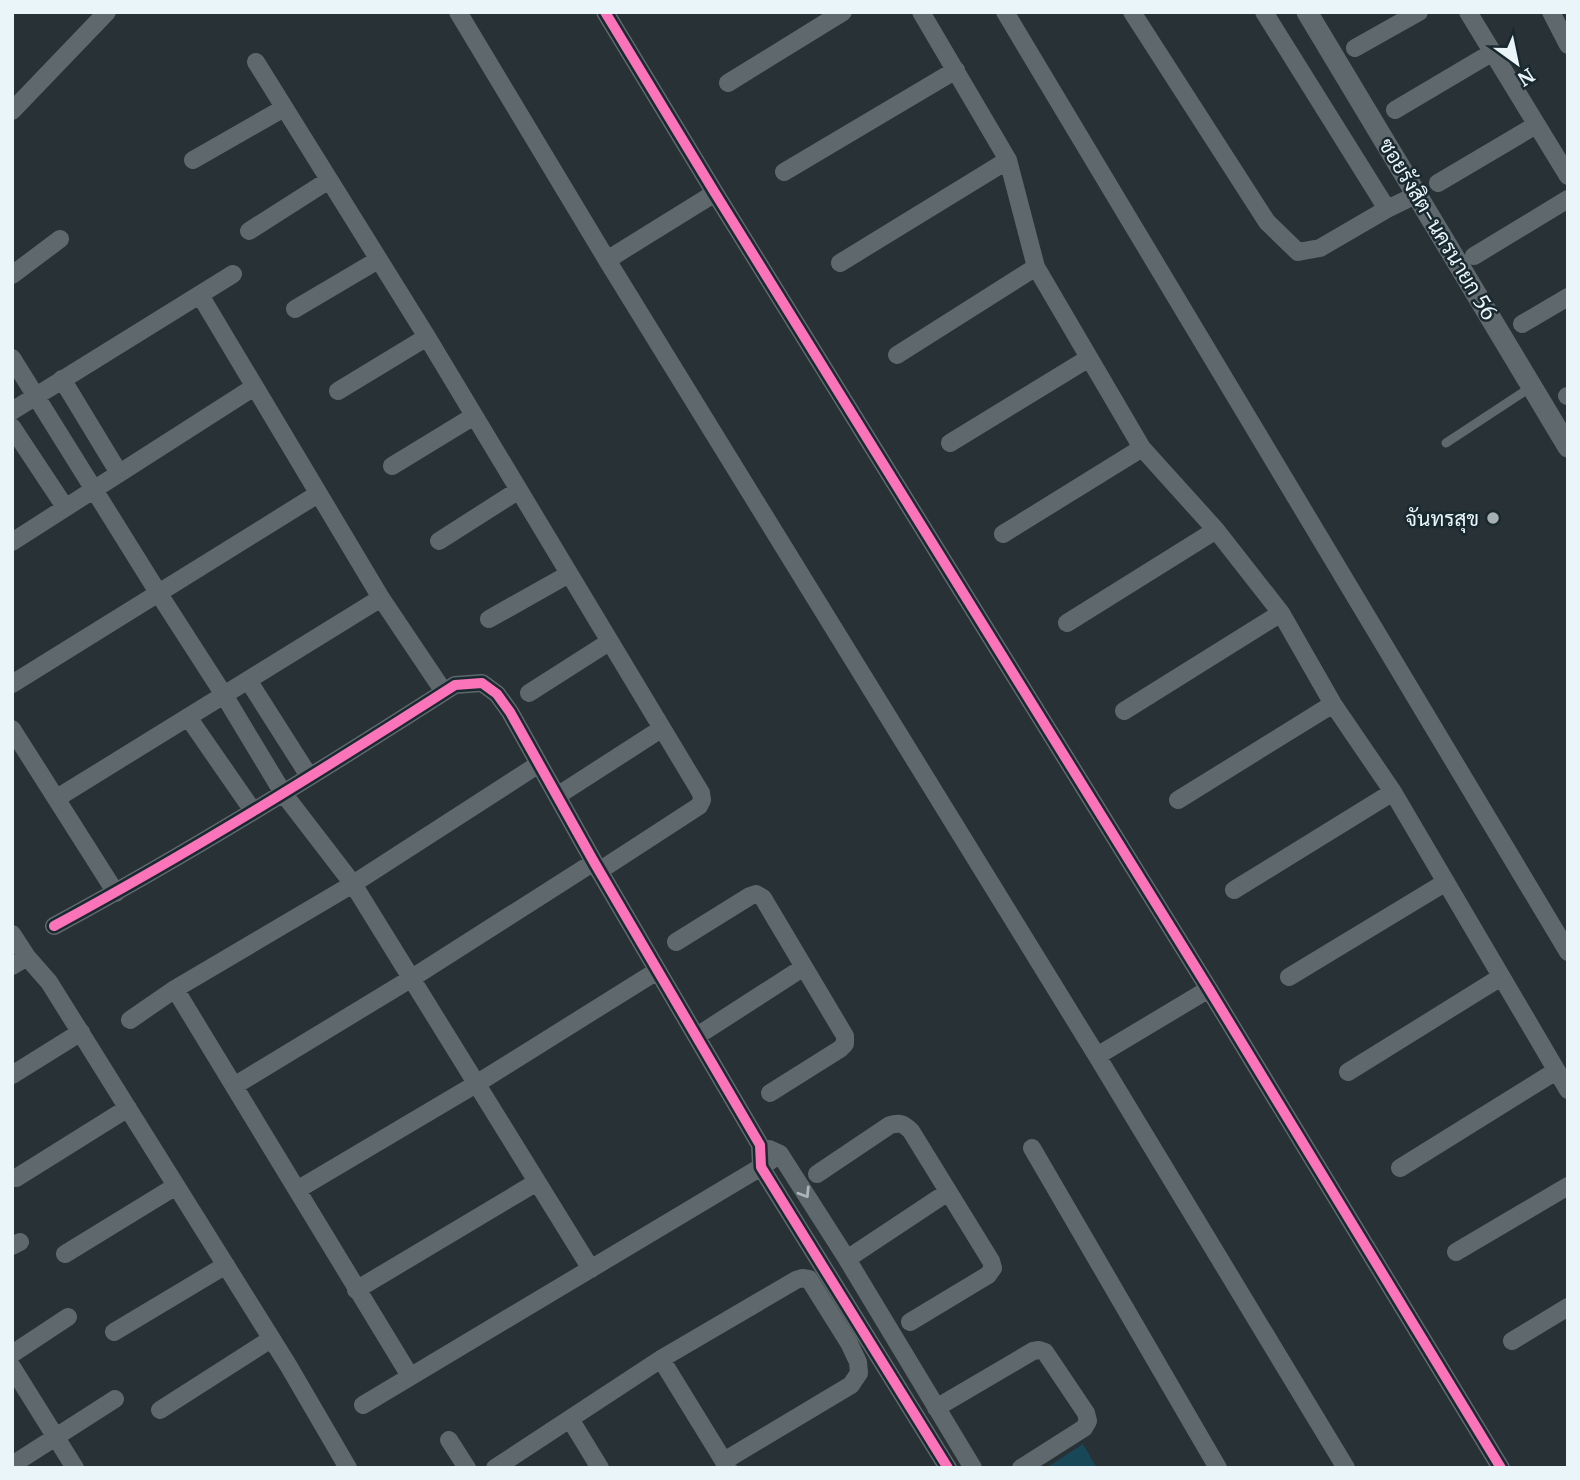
<svg xmlns="http://www.w3.org/2000/svg" width="1580" height="1480" font-family="Merriweather,Sarabun,serif">
  <style>
    .green { fill: #184758 }
    .lines { fill: none; stroke-linecap: round; stroke-linejoin: round }
    .service { stroke: #5f696d; stroke-width: 9 }
    .minor { stroke: #5f696d; stroke-width: 18 }
    .tertiary { stroke: #5f696d; stroke-width: 21 }
    .cycleway-casing { stroke: #192930; stroke-width: 15 }
    .cycleway { stroke: #fb73b8; stroke-width: 10 }
    .oneway { stroke: #abb6ba }
    .poi-dot { fill: #a6b0b4; stroke: #192930; stroke-width: 2.5 }
    .labels { text-anchor: middle; dominant-baseline: central; stroke-width: 5; stroke-linejoin: round; paint-order: stroke }
    .street-label { font-size: 21px; fill: #eaf5f9; stroke: #192930 }
    .poi-label { font-size: 21px; fill: #eaf5f9; stroke: #192930; text-anchor: end }
  </style>
  <rect width="100%" height="100%" fill="#283135"/>
  <path class="green" d="M 1083,1444 L 1097,1468 L 1046,1468 Z"/>
  <g class="lines">
    <path class="service" d="M 1446,443 L 1531,387"/>
    <path class="minor" d="M 458,12 L 607,260 L 1097,1056 L 1346,1468
      M 605,12 L 715,193 L 1209,989 L 1501,1468
      M 921,12 L 1008,160 L 1036,267 L 1142,448 L 1216,530 L 1281,613 L 1333,704 L 1393,792 L 1568,1090
      M 1005,12 L 1568,952
      M 1132,12 L 1267,222 L 1298,252 L 1320,248 L 1387,209 L 1416,195
      M 1264,12 L 1387,209
      M 1468,12 L 1568,176
      M 1551,12 L 1568,45
      M 1355,48 L 1419,12
      M 256,62 L 427,337 L 701,793 L 702,800 L 699,806 L 599,871
      M 728,83 L 843,12
      M 1395,110 L 1493,52
      M 12,111 L 107,12
      M 193,160 L 284,108
      M 784,172 L 956,70
      M 1438,183 L 1536,125
      M 249,231 L 329,180
      M 1474,256 L 1568,199
      M 607,260 L 715,193
      M 840,263 L 1008,160
      M 12,275 L 60,239
      M 200,295 L 381,598 L 444,692
      M 295,309 L 378,260
      M 1522,324 L 1568,297
      M 897,355 L 1036,267
      M 12,358 L 159,594 L 224,695 L 283,793 L 353,884 L 591,1269
      M 62,379 L 119,473
      M 338,391 L 427,337
      M 1567,396 L 1568,396
      M 12,411 L 233,274
      M 12,427 L 65,507
      M 950,443 L 1089,358
      M 392,466 L 474,416
      M 1003,534 L 1142,448
      M 439,541 L 519,490
      M 12,542 L 254,387
      M 489,619 L 569,574
      M 1067,623 L 1216,530
      M 248,680 L 309,776
      M 12,684 L 318,494
      M 529,693 L 609,642
      M 1124,711 L 1281,613
      M 188,717 L 253,811
      M 12,729 L 116,893
      M 557,796 L 661,729
      M 57,798 L 381,598
      M 1178,800 L 1333,704
      M 1234,890 L 1393,792
      M 54,926 C 191,852 324,769 455,685 L 482,683 L 497,694 L 510,712 L 594,862 L 760,1145 L 761,1167 L 948,1468
      M 12,934 L 27,957 L 49,982 L 288,1365 L 348,1468
      M 676,942 L 750,896 L 756,894 L 763,898 L 845,1036 L 845,1044 L 840,1049 L 770,1093
      M 12,966 L 27,957
      M 1289,977 L 1446,882
      M 175,989 L 410,1376
      M 130,1020 L 175,989 L 353,884 L 539,764
      M 697,1036 L 804,967
      M 1097,1056 L 1209,989
      M 1348,1072 L 1501,977
      M 12,1075 L 81,1032
      M 234,1086 L 412,978 L 594,862
      M 1032,1148 L 1218,1468
      M 769,1149 L 780,1154 L 847,1259 L 973,1468
      M 1400,1168 L 1556,1071
      M 817,1174 L 890,1125 C 900,1122 904,1124 911,1131 L 991,1261 L 993,1268 L 988,1275 L 910,1322
      M 16,1178 L 128,1108
      M 297,1190 L 476,1084 L 657,971
      M 12,1246 L 20,1242
      M 1456,1252 L 1568,1186
      M 65,1254 L 176,1186
      M 847,1259 L 948,1192
      M 356,1290 L 537,1182
      M 114,1332 L 226,1265
      M 1512,1341 L 1568,1307
      M 12,1354 L 68,1317
      M 661,1359 L 728,1468
      M 12,1367 L 75,1468
      M 363,1405 L 761,1167 L 780,1154
      M 936,1408 L 1033,1351 L 1039,1350 L 1045,1352 L 1086,1413 L 1088,1421 L 1084,1428 L 1021,1468
      M 160,1410 L 271,1339
      M 570,1419 L 600,1468
      M 449,1440 L 467,1468
      M 12,1465 L 115,1399
      M 495,1468 L 661,1359 L 796,1280 L 802,1278 L 809,1279 L 849,1343 L 858,1362 L 859,1373 L 851,1385 L 724,1461"/>
    <path class="tertiary" d="M 1307,12 L 1568,447"/>
    <defs>
      <path id="cycleway" d="M 605,12 L 715,193 L 1209,989 L 1501,1468
        M 54,926 C 191,852 324,769 455,685 L 482,683 L 497,694 L 510,712 L 594,862 L 760,1145 L 761,1167 L 948,1468"/>
    </defs>
    <use href="#cycleway" class="cycleway-casing"/>
    <use href="#cycleway" class="cycleway"/>
  </g>
  <defs><path id="oneway-chevron" d="M-2-3.5L2.5 0L-2 3.5" fill="none" stroke-width="1.6" stroke-linecap="round" stroke-linejoin="round" transform="scale(1.75)"/></defs>
  <use class="oneway" href="#oneway-chevron" transform="translate(805 1193) rotate(58)"/>
  <circle class="poi-dot" cx="1493" cy="518" r="7"/>
  <g class="labels">
    <g class="street-label">
      <text transform="translate(1438 229) rotate(59)">ซอยรังสิต-นครนายก 56</text>
    </g>
    <g class="poi-label">
      <text x="1479" y="518">จันทรสุข</text>
    </g>
  </g>
  <rect width="1580" height="1480" fill="none" stroke="#eaf5f9" stroke-width="28"/>
  <g transform="translate(1517 63) rotate(147)" stroke="#192930" stroke-width="5" paint-order="stroke">
  <path d="M0-5L12 26L0 18L-12 26Z" fill="#eaf5f9"/>
  <text y="-10" font-size="19" font-weight="bold" text-anchor="middle" fill="#eaf5f9">N</text>
  </g>
</svg>
